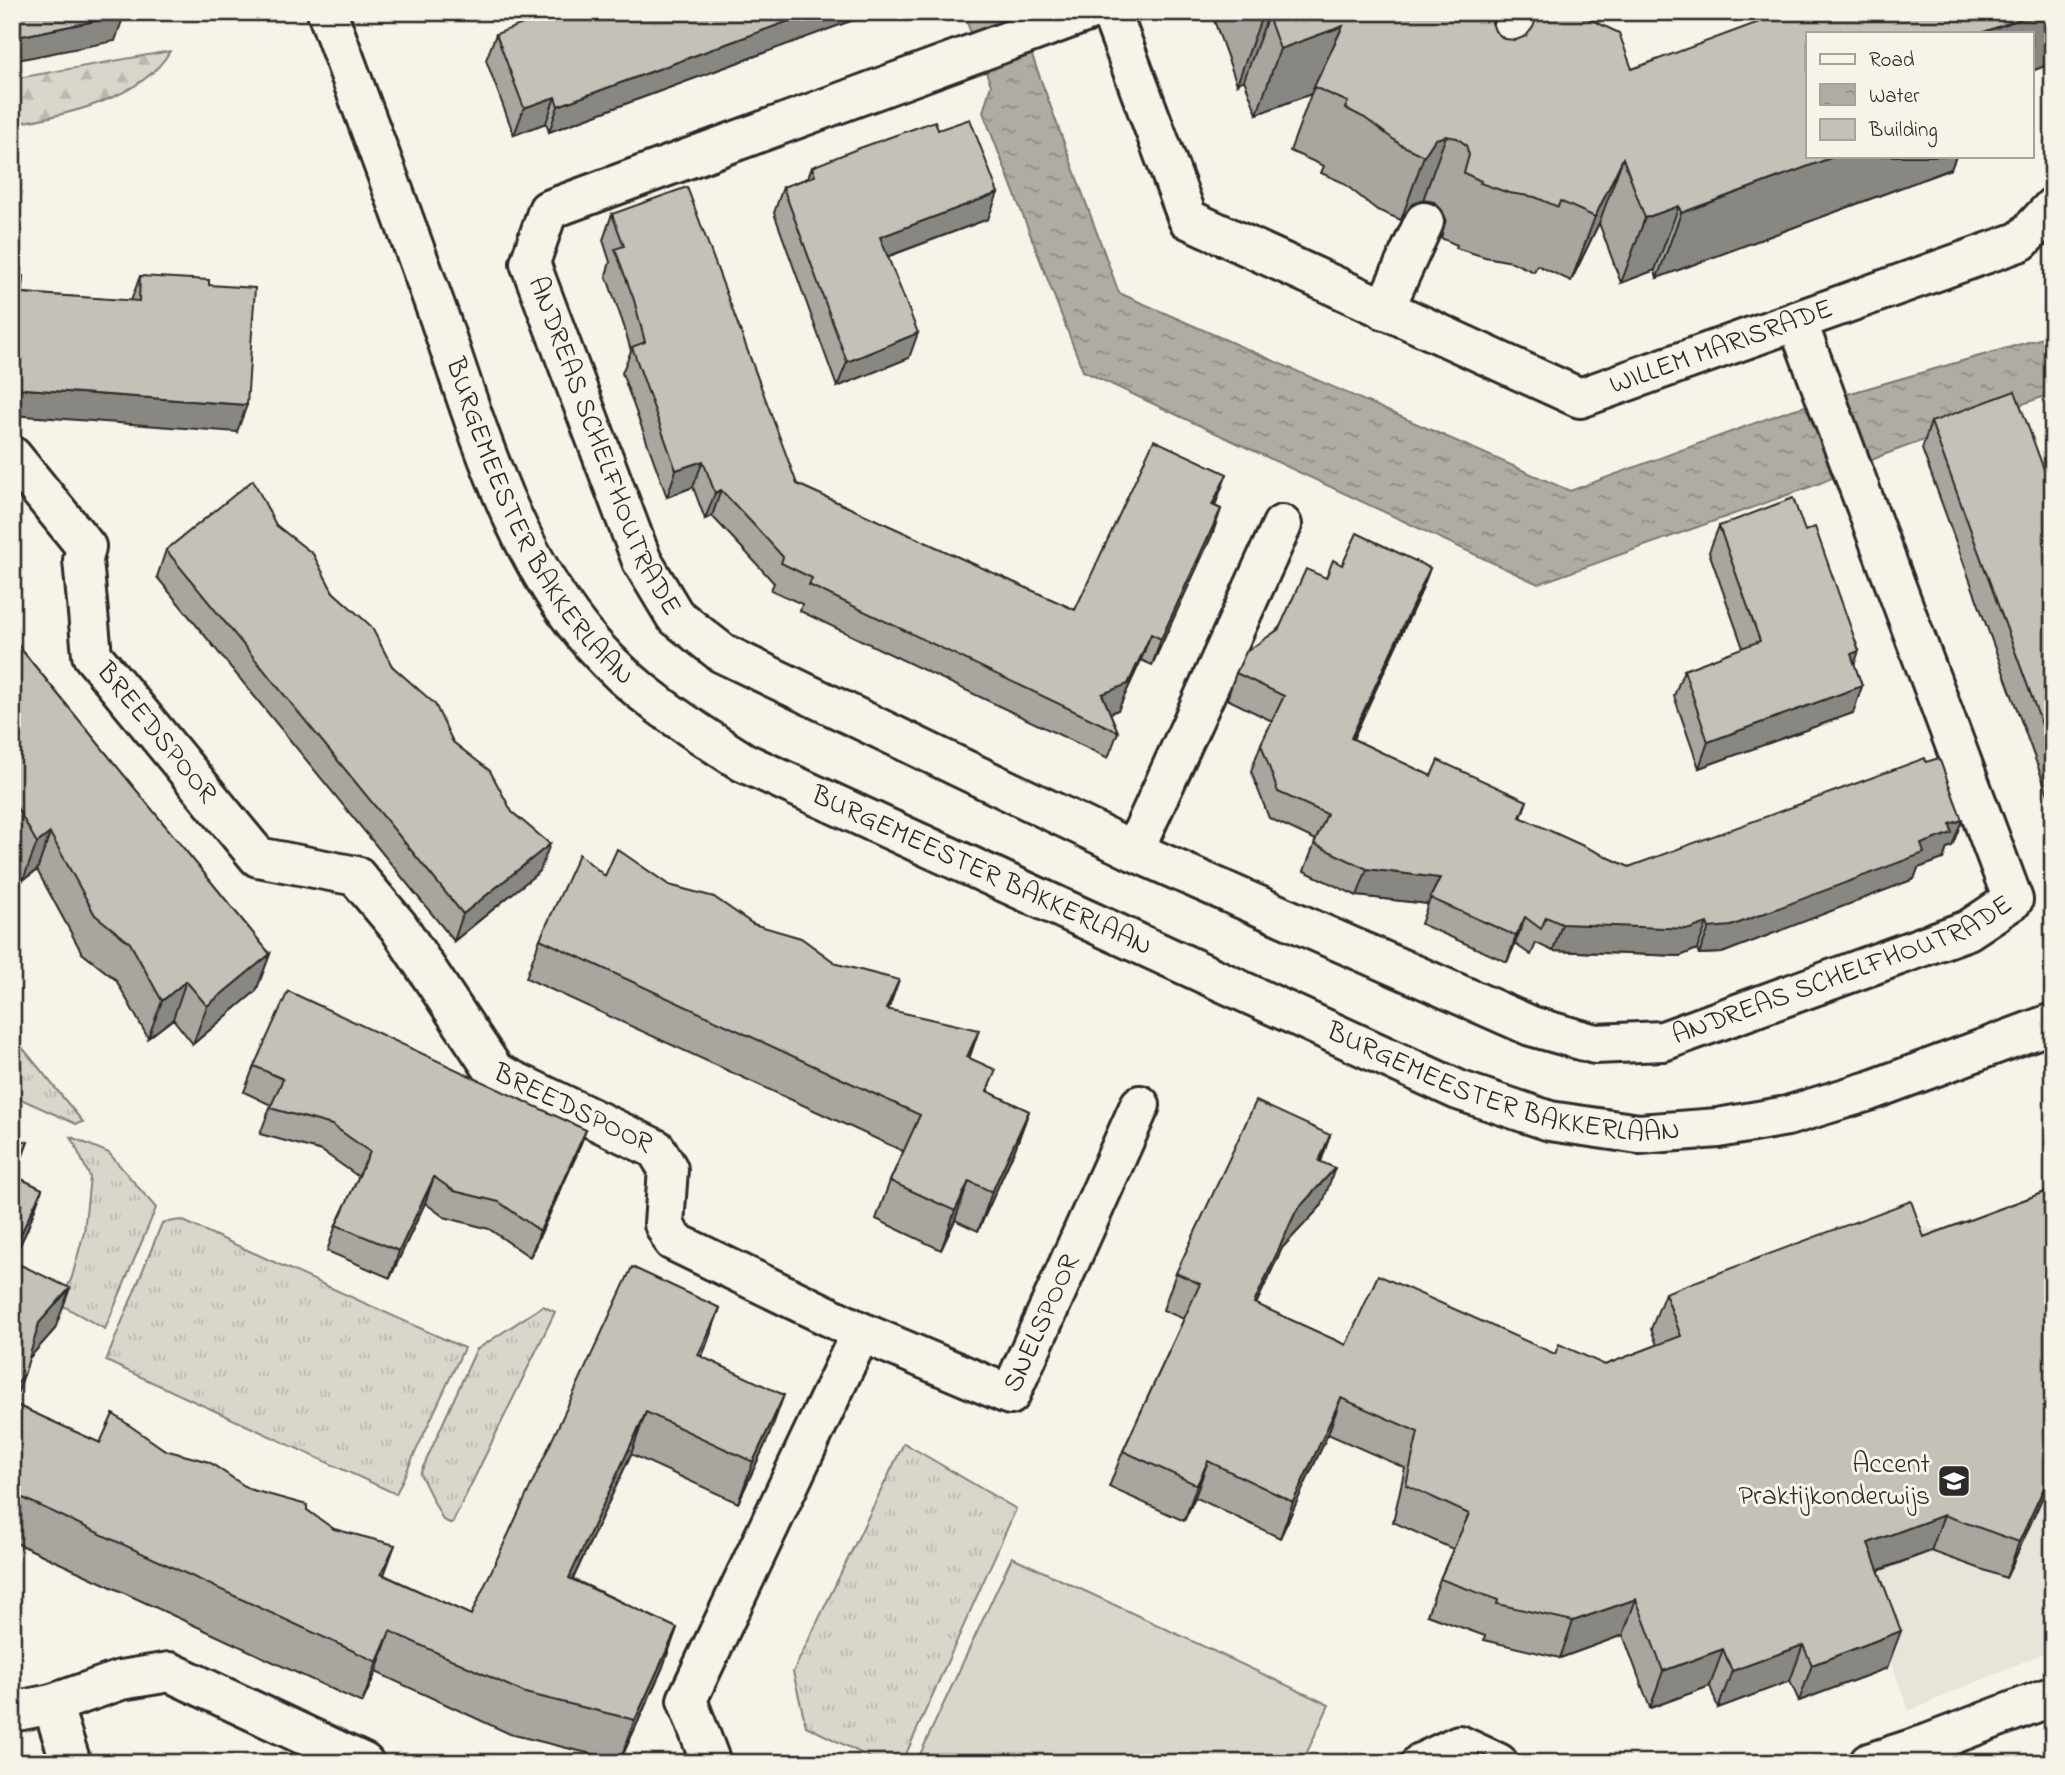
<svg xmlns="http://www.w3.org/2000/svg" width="2065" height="1775" font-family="'Indie Flower',sans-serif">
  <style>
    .built { fill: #e8e4da }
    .grass { fill: url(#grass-tufts); stroke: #82807c; stroke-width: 2 }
    .forest { fill: url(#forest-firs); stroke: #82807c; stroke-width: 2 }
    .pitch { fill: #dad6cc; stroke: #82807c; stroke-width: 2 }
    .water { fill: url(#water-ripples); stroke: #7a7874; stroke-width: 2 }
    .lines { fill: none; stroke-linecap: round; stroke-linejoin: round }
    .minor-casing { stroke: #2b2b2b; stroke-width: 44 }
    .minor { stroke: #f7f3e8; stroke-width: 38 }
    .wall { fill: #a9a69f; stroke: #2b2b2b; stroke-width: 2 }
    .shaded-wall { fill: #898782; stroke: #2b2b2b; stroke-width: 2 }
    .building { fill: #c4c1b9; stroke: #2b2b2b; stroke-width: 2 }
    .labels { text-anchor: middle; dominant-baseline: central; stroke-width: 6; stroke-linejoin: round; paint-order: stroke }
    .street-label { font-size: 28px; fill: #2b2b2b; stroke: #f7f3e8 }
    .poi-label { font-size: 28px; fill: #2b2b2b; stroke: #f7f3e8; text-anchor: end }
  </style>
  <defs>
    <pattern id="grass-tufts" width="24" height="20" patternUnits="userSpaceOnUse" patternTransform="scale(1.75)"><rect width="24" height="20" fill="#dad6cc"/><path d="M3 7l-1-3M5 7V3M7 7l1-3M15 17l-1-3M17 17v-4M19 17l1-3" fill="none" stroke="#bbb8af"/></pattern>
    <pattern id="forest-firs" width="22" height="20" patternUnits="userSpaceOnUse" patternTransform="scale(1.75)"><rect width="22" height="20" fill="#dad6cc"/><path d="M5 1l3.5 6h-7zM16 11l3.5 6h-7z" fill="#bbb8af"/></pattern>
    <pattern id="water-ripples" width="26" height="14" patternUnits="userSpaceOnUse" patternTransform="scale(1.75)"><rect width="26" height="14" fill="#afaca4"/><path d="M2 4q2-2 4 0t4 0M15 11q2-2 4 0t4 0" fill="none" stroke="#8f8c86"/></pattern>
  </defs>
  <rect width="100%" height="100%" fill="#f7f3e8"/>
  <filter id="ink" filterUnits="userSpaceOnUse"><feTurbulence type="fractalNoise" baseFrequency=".0143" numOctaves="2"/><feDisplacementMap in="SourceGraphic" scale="14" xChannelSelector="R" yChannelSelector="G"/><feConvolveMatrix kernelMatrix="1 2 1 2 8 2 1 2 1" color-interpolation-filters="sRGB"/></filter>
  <g filter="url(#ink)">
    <path class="built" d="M 2053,1215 L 2053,1649 L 1909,1711 L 1838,1519 L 1913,1228 L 1999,1232 Z"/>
    <path class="grass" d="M 12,1035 L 83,1122 L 76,1124 L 12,1095 Z
      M 71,1137 L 109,1153 L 156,1208 L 105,1329 L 60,1304 L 72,1277 L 84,1232 L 90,1177 Z
      M 181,1220 L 464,1348 L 396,1494 L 106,1361 L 162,1223 Z
      M 543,1306 L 555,1312 L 452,1524 L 443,1520 L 420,1474 L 476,1350 Z
      M 904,1443 L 1016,1509 L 902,1763 L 881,1763 L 806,1726 L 793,1672 Z"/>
    <path class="forest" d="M 170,51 C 143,99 63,116 12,124 L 12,79 Z"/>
    <path class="pitch" d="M 1012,1557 L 1329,1705 L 1302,1763 L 916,1763 Z"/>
    <path class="water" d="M 963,12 L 1016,12 L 1119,293 L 1570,491 L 1788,411 L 2053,335 L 2053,393 L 1883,455 L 1818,484 L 1538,584 L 1083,371 L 983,112 L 991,85 Z"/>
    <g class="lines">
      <defs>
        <g id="minor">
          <path id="s1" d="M 327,12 C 364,112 401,211 437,311 C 477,426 511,552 593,645 C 636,694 689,727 743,762 L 1458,1090 L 1550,1121 L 1639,1134 L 1718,1128 L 1787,1116 L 1869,1091 L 2053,1023"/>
          <path id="s2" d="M 1087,12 L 548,210 L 530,263 L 642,561 L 675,616 L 722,653 L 1134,851 L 1531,1026 L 1595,1044 L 1663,1041 L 1968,930 L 2013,900 L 1797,321"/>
          <path id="s3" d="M 1111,12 L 1188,219 L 1580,398 L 2021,241 L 2053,207"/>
          <path d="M 1489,83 L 1520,12"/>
          <path d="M 1384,310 L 1424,222"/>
          <path id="s4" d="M 12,456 L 86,547 L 83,560 L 92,655 L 258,857 L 356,876 L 398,926 L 495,1072 L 656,1149 L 668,1169 L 664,1224 L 673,1241 L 861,1332 L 687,1700 L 711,1763"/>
          <path d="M 1134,851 L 1282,525"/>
          <path id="s5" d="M 861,1332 L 1010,1395 L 1140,1105"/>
          <path d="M 52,1704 L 71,1763"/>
          <path d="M 12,1712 L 52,1704 L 121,1680 L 170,1672 L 364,1763"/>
          <path d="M 1421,1763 L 1459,1745 L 1498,1763"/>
          <path d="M 1869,1763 L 1927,1744 L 2053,1696"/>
        </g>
      </defs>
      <use href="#minor" class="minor-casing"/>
      <use href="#minor" class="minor"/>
    </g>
    <path class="wall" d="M 875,12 L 549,132 L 546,123 L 514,135 L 486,60 L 496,34 Z
      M 1211,12 L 1494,12 L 1491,20 L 1495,31 L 1504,39 L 1632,69 L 2032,33 L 1808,156 L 1956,156 L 1951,169 L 1657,278 L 1655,270 L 1621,283 L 1599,223 L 1571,281 L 1537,265 L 1534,272 L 1512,262 L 1485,257 L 1456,248 L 1457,245 L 1441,238 L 1446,219 L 1442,210 L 1434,202 L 1423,200 L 1412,204 L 1401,220 L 1377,210 L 1342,182 L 1321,173 L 1324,166 L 1290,151 L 1311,94 L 1257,114 L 1244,80 L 1237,84 Z
      M 938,130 L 988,219 L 887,257 L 909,358 L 837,387 L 774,213 L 783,187 L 808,178 L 812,167 Z
      M 612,214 L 797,484 L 1075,610 L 1217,500 L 1215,506 L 1221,509 L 1212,535 L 1152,665 L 1141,660 L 1118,710 L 1110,713 L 1118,732 L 1108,758 L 800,611 L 802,604 L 771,590 L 774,583 L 744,550 L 712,516 L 705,519 L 693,487 L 667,497 L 622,373 L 631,351 L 624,326 L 606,275 L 610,262 L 603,240 Z
      M 140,276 L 209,285 L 237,432 L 22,293 L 131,301 Z
      M 1931,422 L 2053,494 L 2053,808 L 1922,449 Z
      M 276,525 L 333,592 L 453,742 L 540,871 L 454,941 L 157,577 L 166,550 Z
      M 1719,526 L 1854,664 L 1862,686 L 1853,713 L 1699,768 L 1674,696 L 1684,670 L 1743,648 L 1709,552 Z
      M 1342,565 L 1430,568 L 1420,594 L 1353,739 L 1431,776 L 1527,801 L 1521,818 L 1629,867 L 1926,762 L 1962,820 L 1952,846 L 1947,848 L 1943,859 L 1918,868 L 1914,879 L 1722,953 L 1699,954 L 1697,949 L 1680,956 L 1553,951 L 1536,943 L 1531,955 L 1515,944 L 1507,962 L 1421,924 L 1428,904 L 1357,896 L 1304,871 L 1316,840 L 1269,818 L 1251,771 L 1261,744 L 1272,721 L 1227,699 L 1236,673 L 1326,578 Z
      M 12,638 L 270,954 L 256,991 L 193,1044 L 173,1019 L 148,1038 L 116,980 L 82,953 L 37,870 L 23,880 L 12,860 Z
      M 669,885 L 753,924 L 889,1010 L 969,1058 L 989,1092 L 1029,1111 L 1015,1149 L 978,1231 L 955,1220 L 941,1250 L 876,1219 L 890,1181 L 903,1151 L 526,978 L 540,939 Z
      M 254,1066 L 586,1130 L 576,1156 L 530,1257 L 489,1229 L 444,1217 L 425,1203 L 390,1278 L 327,1251 L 336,1225 L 359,1177 L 322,1151 L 260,1134 L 271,1105 L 244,1092 Z
      M 1330,1135 L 1321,1162 L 1322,1205 L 1282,1248 L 1256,1304 L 1346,1345 L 1555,1354 L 1605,1365 L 1657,1345 L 1651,1329 L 1665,1293 L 1924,1237 L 2053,1189 L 2053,1523 L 2044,1494 L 2006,1578 L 1931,1551 L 1878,1571 L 1887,1668 L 1799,1701 L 1790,1681 L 1718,1708 L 1710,1686 L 1650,1708 L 1623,1635 L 1560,1658 L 1484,1640 L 1485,1636 L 1427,1615 L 1440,1579 L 1453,1549 L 1393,1522 L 1405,1468 L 1328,1434 L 1280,1538 L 1195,1497 L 1184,1521 L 1109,1487 L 1123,1451 L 1184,1319 L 1163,1310 L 1176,1273 Z
      M 12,1138 L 15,1176 L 42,1189 L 27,1230 L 12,1261 L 55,1329 L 29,1358 L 14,1404 L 100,1443 L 165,1450 L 249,1489 L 307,1510 L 384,1575 L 471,1615 L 720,1308 L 701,1357 L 769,1436 L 738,1503 L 631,1454 L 573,1579 L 677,1628 L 662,1669 L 620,1761 L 510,1734 L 376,1672 L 362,1703 L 12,1541 Z"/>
    <path class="shaded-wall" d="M 813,12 L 875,12 L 549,132 L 558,106 Z
      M 2039,12 L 2053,12 L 2053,63 L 2032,71 L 2032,33 L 1981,33 Z
      M 124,15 L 115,41 L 12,61 L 12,38 Z
      M 1268,16 L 1244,80 L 1237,84 L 1261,19 Z
      M 1343,26 L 1311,94 L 1257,114 L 1280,49 Z
      M 555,97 L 546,123 L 514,135 L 524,108 Z
      M 1446,136 L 1423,200 L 1412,204 L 1401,220 L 1424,156 L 1435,139 Z
      M 1836,156 L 1956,156 L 1951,169 L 1657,278 L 1681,213 Z
      M 1623,158 L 1599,223 L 1571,281 L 1595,217 Z
      M 998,193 L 988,219 L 870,263 L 880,237 Z
      M 1679,206 L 1655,270 L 1621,283 L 1645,218 Z
      M 918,333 L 909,358 L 837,387 L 847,362 Z
      M 12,388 L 247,405 L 237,432 L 12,415 Z
      M 703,461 L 693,487 L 667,497 L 676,470 Z
      M 1227,474 L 1217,500 L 1203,531 L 1212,505 Z
      M 721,490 L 712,516 L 705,519 L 715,493 Z
      M 1221,509 L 1212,535 L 1152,665 L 1161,639 Z
      M 1430,568 L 1420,594 L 1341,764 L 1351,738 Z
      M 1151,634 L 1141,660 L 1118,710 L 1093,720 L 1102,694 Z
      M 1859,651 L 1850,677 L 1851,654 Z
      M 1862,686 L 1853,713 L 1699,768 L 1708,742 Z
      M 1962,820 L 1952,846 L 1947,848 L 1943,859 L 1918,868 L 1914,879 L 1722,953 L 1699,954 L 1709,928 L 1921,844 L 1950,824 Z
      M 50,833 L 37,870 L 23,880 L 37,843 Z
      M 550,844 L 540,871 L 454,941 L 463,914 Z
      M 1367,869 L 1440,878 L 1428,904 L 1357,896 Z
      M 1525,917 L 1515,944 L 1507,962 L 1516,936 Z
      M 1707,923 L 1697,949 L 1680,956 L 1553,951 L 1562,924 Z
      M 270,954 L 256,991 L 193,1044 L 207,1006 Z
      M 899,980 L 885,1019 L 886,1009 Z
      M 186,981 L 173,1019 L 148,1038 L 162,1001 Z
      M 979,1030 L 966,1068 L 967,1057 Z
      M 1029,1111 L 1015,1149 L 978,1231 L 992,1192 Z
      M 586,1130 L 576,1156 L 530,1257 L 540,1231 Z
      M 1330,1135 L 1317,1172 L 1319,1161 Z
      M 28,1142 L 13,1183 L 13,1175 Z
      M 1335,1168 L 1322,1205 L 1282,1248 L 1240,1339 L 1254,1303 L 1296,1211 Z
      M 434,1177 L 425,1203 L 390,1278 L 399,1251 Z
      M 969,1181 L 955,1220 L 941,1250 L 955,1211 Z
      M 42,1189 L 27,1230 L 12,1262 L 12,1253 Z
      M 70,1288 L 55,1329 L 24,1364 L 39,1323 Z
      M 720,1308 L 705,1349 L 683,1396 L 698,1355 Z
      M 25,1372 L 12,1408 L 12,1391 Z
      M 784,1395 L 769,1436 L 738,1503 L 753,1462 Z
      M 1341,1398 L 1328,1434 L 1280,1538 L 1293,1502 Z
      M 646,1412 L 631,1454 L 554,1619 L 569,1578 Z
      M 1208,1461 L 1195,1497 L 1184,1521 L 1197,1485 Z
      M 2053,1468 L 2044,1494 L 2006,1578 L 2019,1542 Z
      M 1944,1515 L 1931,1551 L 1854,1579 L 1868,1543 Z
      M 395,1545 L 380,1586 L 381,1574 Z
      M 1636,1599 L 1623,1635 L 1560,1658 L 1573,1621 Z
      M 677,1628 L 662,1669 L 620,1761 L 635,1720 Z
      M 390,1631 L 376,1672 L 362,1703 L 377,1662 Z
      M 1901,1631 L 1887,1668 L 1799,1701 L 1812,1665 Z
      M 1803,1645 L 1790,1681 L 1718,1708 L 1732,1671 Z
      M 1723,1649 L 1710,1686 L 1650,1708 L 1663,1671 Z"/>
    <path class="building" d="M 12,12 L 123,12 L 124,15 L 12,38 Z
      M 555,12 L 813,12 L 558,106 L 555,97 L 524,108 L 496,34 Z
      M 1258,12 L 1492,12 L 1491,20 L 1495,31 L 1504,39 L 1516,40 L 1526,36 L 1533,27 L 1539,12 L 1575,12 L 1619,33 L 1632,69 L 1786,12 L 2039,12 L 1981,33 L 1808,33 L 1808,156 L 1836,156 L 1681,213 L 1679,206 L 1645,218 L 1623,158 L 1595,217 L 1560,201 L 1558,207 L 1535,197 L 1509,193 L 1480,183 L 1481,181 L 1464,173 L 1469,155 L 1466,145 L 1457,138 L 1446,136 L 1435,139 L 1424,156 L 1401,145 L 1365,118 L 1345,108 L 1348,102 L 1314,87 L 1343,26 L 1280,49 L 1268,16 L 1261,19 Z
      M 970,119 L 998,193 L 880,237 L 918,333 L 847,362 L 783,187 L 815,176 L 812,167 L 857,149 L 935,121 L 938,130 Z
      M 687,187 L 797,484 L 1075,610 L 1154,440 L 1227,474 L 1212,505 L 1221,509 L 1161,639 L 1151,634 L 1128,684 L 1102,694 L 1118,732 L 809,585 L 812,578 L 781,563 L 783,557 L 753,524 L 721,490 L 715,493 L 703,461 L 676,470 L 632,347 L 645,342 L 634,300 L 615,249 L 624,246 L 612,214 Z
      M 12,276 L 23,276 L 22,293 L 139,301 L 140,276 L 209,280 L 209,285 L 255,288 L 247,405 L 12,388 Z
      M 2015,391 L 2053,494 L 2053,755 L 1931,422 Z
      M 253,480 L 276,525 L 313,554 L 333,592 L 371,626 L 392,666 L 435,704 L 453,742 L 490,771 L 512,812 L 550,844 L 463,914 L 166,550 Z
      M 1793,498 L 1805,531 L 1815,527 L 1859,651 L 1851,654 L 1862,686 L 1708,742 L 1684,670 L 1760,641 L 1719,526 Z
      M 1357,533 L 1430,568 L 1351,738 L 1431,776 L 1438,760 L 1527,801 L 1520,817 L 1629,867 L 1925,758 L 1926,762 L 1939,758 L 1962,820 L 1950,824 L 1952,833 L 1921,844 L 1924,853 L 1731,926 L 1709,928 L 1707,923 L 1690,929 L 1562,924 L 1546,917 L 1541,929 L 1525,917 L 1516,936 L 1430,898 L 1440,878 L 1367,869 L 1314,844 L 1327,814 L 1278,792 L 1261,744 L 1284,696 L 1236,673 L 1246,652 L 1279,629 L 1306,569 L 1326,578 L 1333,560 L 1342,565 Z
      M 12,638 L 270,954 L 207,1006 L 186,981 L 162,1001 L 130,943 L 95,915 L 50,833 L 37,843 L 15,804 L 12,801 Z
      M 617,849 L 669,885 L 714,897 L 753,924 L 801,938 L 837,964 L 899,980 L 886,1009 L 979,1030 L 967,1057 L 996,1070 L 987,1091 L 1029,1111 L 992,1192 L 969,1181 L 955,1211 L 890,1181 L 920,1115 L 540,939 L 579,854 L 605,876 Z
      M 288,991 L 586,1130 L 540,1231 L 499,1202 L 454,1191 L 434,1177 L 399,1251 L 336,1225 L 370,1152 L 332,1125 L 270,1108 L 283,1079 L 254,1066 Z
      M 1256,1101 L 1330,1135 L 1319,1161 L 1335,1168 L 1296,1211 L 1254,1303 L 1346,1345 L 1378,1275 L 1555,1354 L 1559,1344 L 1605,1365 L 1681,1336 L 1665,1293 L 1911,1201 L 1924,1237 L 2053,1189 L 2053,1468 L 2019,1542 L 1944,1515 L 1868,1543 L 1901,1631 L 1812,1665 L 1803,1645 L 1732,1671 L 1723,1649 L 1663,1671 L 1636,1599 L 1573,1621 L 1497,1604 L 1498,1600 L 1440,1579 L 1469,1514 L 1406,1485 L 1418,1432 L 1341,1398 L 1293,1502 L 1208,1461 L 1197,1485 L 1123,1451 L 1200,1284 L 1176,1273 Z
      M 12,1138 L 28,1142 L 13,1175 L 42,1189 L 12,1253 Z
      M 12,1261 L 70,1288 L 39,1323 L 25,1372 L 12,1391 Z
      M 632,1267 L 720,1308 L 698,1355 L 784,1395 L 753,1462 L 646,1412 L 569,1578 L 677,1628 L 635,1720 L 525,1693 L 390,1631 L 377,1662 L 12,1493 L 12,1403 L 100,1443 L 113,1414 L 165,1450 L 209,1462 L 249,1489 L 307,1505 L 307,1510 L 334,1529 L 395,1545 L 381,1574 L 471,1615 Z
      M 1479,1753 L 1501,1763 L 1475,1763 Z
      M 215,1755 L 231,1763 L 211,1763 Z"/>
  </g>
  <defs>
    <symbol id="school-square" viewBox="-11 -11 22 22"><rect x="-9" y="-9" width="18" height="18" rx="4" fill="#2b2b2b" stroke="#f7f3e8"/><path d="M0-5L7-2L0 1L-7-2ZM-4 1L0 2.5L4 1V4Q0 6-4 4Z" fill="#fff"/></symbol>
  </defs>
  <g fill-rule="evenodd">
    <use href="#school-square" x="1935" y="1462" width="38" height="38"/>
  </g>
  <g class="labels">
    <g class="street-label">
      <text stroke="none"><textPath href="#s3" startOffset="802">WILLEM MARISRADE</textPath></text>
      <text stroke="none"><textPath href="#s2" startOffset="828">ANDREAS SCHELFHOUTRADE</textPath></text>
      <text stroke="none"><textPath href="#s1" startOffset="555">BURGEMEESTER BAKKERLAAN</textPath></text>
      <text stroke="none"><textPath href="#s4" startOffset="327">BREEDSPOOR</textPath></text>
      <text stroke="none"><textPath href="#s1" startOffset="1143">BURGEMEESTER BAKKERLAAN</textPath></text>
      <text stroke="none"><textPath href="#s2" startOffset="2291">ANDREAS SCHELFHOUTRADE</textPath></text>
      <text stroke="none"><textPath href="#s1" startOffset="1710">BURGEMEESTER BAKKERLAAN</textPath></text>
      <text stroke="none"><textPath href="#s4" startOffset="914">BREEDSPOOR</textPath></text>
      <text stroke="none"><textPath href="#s5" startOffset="240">SNELSPOOR</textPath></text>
    </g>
    <g class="poi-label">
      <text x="1930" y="1465">Accent<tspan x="1930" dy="32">Praktijkonderwijs</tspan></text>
    </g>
  </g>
  <rect width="2065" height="1775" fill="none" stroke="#f7f3e8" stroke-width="42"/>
  <rect x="21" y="21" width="2023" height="1733" fill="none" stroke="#2b2b2b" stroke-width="2.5" filter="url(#ink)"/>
  <rect x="1806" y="32" width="228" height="126" fill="#f7f3e8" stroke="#a5a39c" stroke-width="2"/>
  <rect x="1820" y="54" width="35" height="10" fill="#f7f3e8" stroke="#a5a39c" stroke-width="2"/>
  <text x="1869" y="66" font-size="21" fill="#2b2b2b">Road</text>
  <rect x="1820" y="84" width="35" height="21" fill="url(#water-ripples)" stroke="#a5a39c" stroke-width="2"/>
  <text x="1869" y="102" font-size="21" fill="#2b2b2b">Water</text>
  <rect x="1820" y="119" width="35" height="21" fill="#c4c1b9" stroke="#a5a39c" stroke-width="2"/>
  <text x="1869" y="136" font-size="21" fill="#2b2b2b">Building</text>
</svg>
